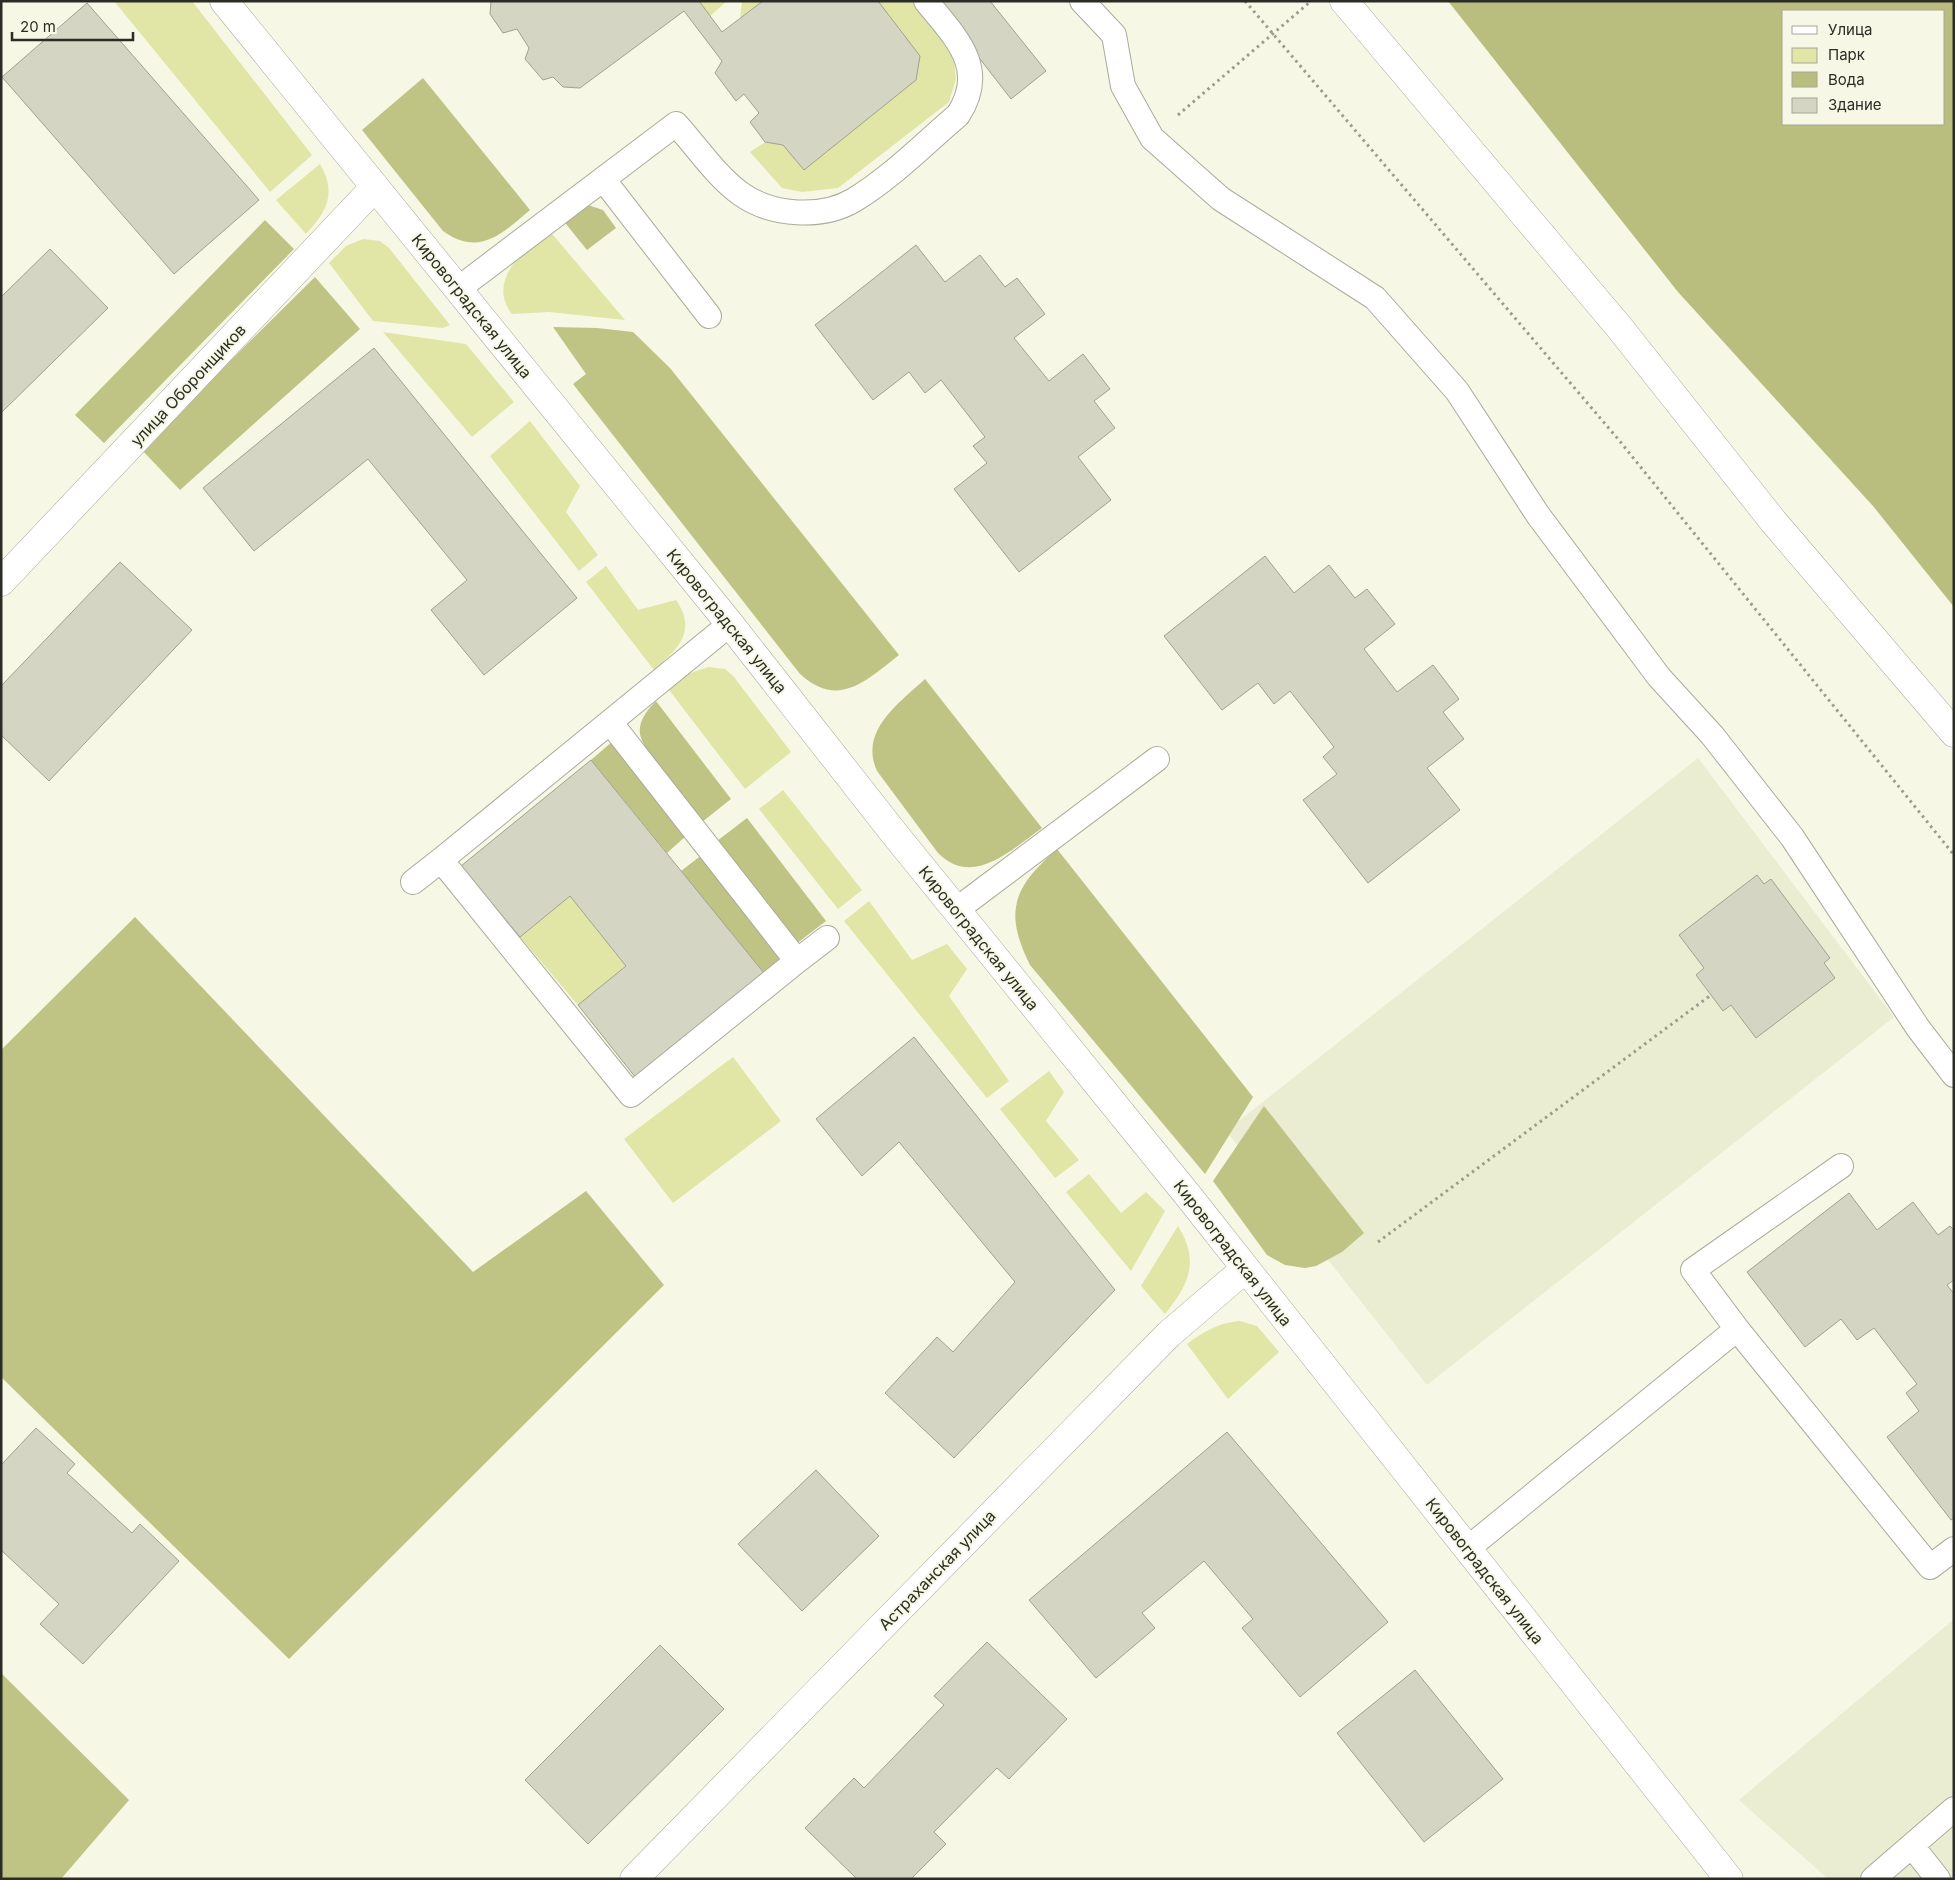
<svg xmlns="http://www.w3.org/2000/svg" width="1955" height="1880" font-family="Inter,sans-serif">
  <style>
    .built { fill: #eaedd2 }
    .green { fill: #e1e5a6 }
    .forest { fill: #bfc384 }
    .water { fill: #b9bd7e; fill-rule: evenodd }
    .building { fill: #d4d5c3; stroke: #a0a18f }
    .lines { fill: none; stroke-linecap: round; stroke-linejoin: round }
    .service-casing { stroke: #aaab99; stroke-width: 26 }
    .pedestrian-casing { stroke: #aaab99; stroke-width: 29 }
    .minor-casing { stroke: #aaab99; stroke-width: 29 }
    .tertiary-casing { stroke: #aaab99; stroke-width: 29 }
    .path { stroke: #9b9c8e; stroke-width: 3; stroke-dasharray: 2.5 4; stroke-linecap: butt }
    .service { stroke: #fff; stroke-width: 24 }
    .pedestrian { stroke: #fff; stroke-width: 28 }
    .minor { stroke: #fff; stroke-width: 28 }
    .tertiary { stroke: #fff; stroke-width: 28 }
    .labels { text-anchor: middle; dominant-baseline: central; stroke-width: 4; stroke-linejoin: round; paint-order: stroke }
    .street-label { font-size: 16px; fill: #2b2c25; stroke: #f6f8e5 }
  </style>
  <rect width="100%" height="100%" fill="#f6f8e5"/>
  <path class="built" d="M 1698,758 L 1894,1017 L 1427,1385 L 1226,1131 Z
    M 1954,1619 L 1954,1879 L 1828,1879 L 1739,1800 Z"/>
  <path class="green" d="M 114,1 L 192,1 L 312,155 L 270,192 Z
    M 699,1 L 727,1 L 710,16 Z
    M 742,1 L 763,1 L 740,19 Z
    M 878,1 L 915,1 L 949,48 L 954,59 L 956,79 L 949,102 L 838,188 L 802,192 L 782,188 L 750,152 L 765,142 L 783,145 Z
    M 320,164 C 337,193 327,211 306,234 L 276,200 Z
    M 548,229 L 625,320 L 549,312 L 512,314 C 486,281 524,250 548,229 Z
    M 363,239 L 380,241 L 389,248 L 450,325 L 443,328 L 373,321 L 329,263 L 346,246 Z
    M 383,332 L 466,344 L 514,402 L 472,437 Z
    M 530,421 L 580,486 L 566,512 L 598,555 L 579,571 L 490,456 Z
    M 606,566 L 638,610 L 676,600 C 698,632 677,649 654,670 L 586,582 Z
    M 708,667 L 725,669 L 734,677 L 791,752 L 745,789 L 669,690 L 688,674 Z
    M 783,790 L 862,890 L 838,909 L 759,809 Z
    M 570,896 L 626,966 L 578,1005 L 520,937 Z
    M 869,901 L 912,960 L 947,944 L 967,969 L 949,996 L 1009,1081 L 987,1098 L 844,921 Z
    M 733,1057 L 781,1121 L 673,1203 L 624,1139 Z
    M 1049,1071 L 1064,1092 L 1046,1121 L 1079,1160 L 1055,1178 L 1000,1109 Z
    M 1089,1174 L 1121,1213 L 1146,1192 L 1165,1211 L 1131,1271 L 1066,1192 Z
    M 1178,1226 C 1200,1262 1189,1284 1165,1314 L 1141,1286 Z
    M 1240,1321 L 1257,1326 L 1279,1352 L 1228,1399 L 1187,1344 C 1205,1331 1218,1323 1240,1321 Z"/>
  <path class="forest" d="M 423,78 L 530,210 C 502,234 479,257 443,231 L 362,130 Z
    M 588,205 L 603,210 L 616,228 L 587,250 L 562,219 Z
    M 265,220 L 294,249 L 104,443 L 75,415 Z
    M 315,277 L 360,329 L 180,490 L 141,449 Z
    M 553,327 L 597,328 L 633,332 L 670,368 L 899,655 C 866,681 838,709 800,674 L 573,384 L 586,374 Z
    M 925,679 L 1042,828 C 1011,850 973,888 938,853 L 877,771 C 859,731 898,704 925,679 Z
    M 656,701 L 731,799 L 702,822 C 687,803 644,755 640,734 C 638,721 648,709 656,701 Z
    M 613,741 L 687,835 L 667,853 L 591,760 Z
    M 747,818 L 826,921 L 796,944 L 717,841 Z
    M 1057,849 L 1253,1097 L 1205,1174 L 1030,965 C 1003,911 1014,887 1057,849 Z
    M 703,854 L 783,957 L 764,973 L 681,871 Z
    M 135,917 L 473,1272 L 586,1191 L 664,1285 L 289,1659 L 1,1377 L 1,1050 Z
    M 1264,1106 L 1364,1233 L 1342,1252 L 1316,1266 L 1305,1268 L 1285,1265 L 1267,1255 L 1213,1181 Z
    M 1,1673 L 129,1800 L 61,1879 L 1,1879 Z"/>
  <path class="water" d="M 1448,1 L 1954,1 L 1954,607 L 1873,506 L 1678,292 ZM 1784,11 L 1944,11 L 1944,124 L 1784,124 Z"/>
  <path class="building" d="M 491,1 L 699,1 L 722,32 L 763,1 L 878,1 L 920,56 L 916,80 L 804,170 L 783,145 L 765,142 L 750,122 L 759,113 L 744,94 L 736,101 L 715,73 L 722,61 L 684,11 L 580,88 L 563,87 L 553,77 L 543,80 L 525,59 L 529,48 L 517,29 L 503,33 L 490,14 Z
    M 935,1 L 990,1 L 1046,71 L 1011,99 Z
    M 87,3 L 259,200 L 174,274 L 2,77 Z
    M 916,245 L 945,282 L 980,255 L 1005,287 L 1017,278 L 1045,314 L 1014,338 L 1049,381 L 1083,354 L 1110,389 L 1094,401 L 1115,428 L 1078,457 L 1111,500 L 1019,572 L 954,489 L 987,463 L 973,446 L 985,437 L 941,380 L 925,393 L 909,372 L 873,400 L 815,325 Z
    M 50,249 L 108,308 L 1,413 L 1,297 Z
    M 374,348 L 577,598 L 484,675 L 431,610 L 467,580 L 368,459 L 254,551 L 203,488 Z
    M 1265,556 L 1294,593 L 1329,565 L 1355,598 L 1367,589 L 1395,624 L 1364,649 L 1397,692 L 1433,665 L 1459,699 L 1443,712 L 1464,739 L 1427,768 L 1460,810 L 1368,883 L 1303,800 L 1337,774 L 1323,757 L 1334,747 L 1290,691 L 1274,704 L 1258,683 L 1222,710 L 1164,636 Z
    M 120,562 L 192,630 L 49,781 L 1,735 L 1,686 Z
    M 591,760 L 764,973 L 636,1078 L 578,1005 L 626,966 L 570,896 L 520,937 L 461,866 Z
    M 1757,875 L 1764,884 L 1771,879 L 1830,958 L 1824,963 L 1835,978 L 1756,1038 L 1731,1005 L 1723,1011 L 1696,975 L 1704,968 L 1679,935 Z
    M 914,1037 L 1115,1290 L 954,1458 L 885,1393 L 937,1337 L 953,1352 L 1015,1282 L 899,1142 L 862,1176 L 816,1119 Z
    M 1849,1193 L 1877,1230 L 1913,1202 L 1938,1235 L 1950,1226 L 1954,1230 L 1954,1280 L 1947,1285 L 1954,1294 L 1954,1518 L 1951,1520 L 1887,1437 L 1919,1411 L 1906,1393 L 1917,1384 L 1874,1328 L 1857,1340 L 1841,1319 L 1805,1347 L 1747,1272 Z
    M 36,1428 L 75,1464 L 67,1473 L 132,1533 L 140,1524 L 179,1561 L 83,1664 L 40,1624 L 59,1604 L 1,1550 L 1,1465 Z
    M 1227,1432 L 1388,1622 L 1300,1697 L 1242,1628 L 1253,1619 L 1204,1561 L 1142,1613 L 1155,1628 L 1096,1678 L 1029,1600 Z
    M 816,1470 L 879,1536 L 802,1611 L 738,1544 Z
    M 987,1642 L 1067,1719 L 1009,1779 L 997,1768 L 934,1832 L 946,1844 L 911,1879 L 857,1879 L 805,1828 L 854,1778 L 864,1788 L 944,1705 L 934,1696 Z
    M 660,1645 L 724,1709 L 588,1844 L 525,1780 Z
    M 1415,1670 L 1503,1779 L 1424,1842 L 1337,1733 Z"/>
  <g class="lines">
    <defs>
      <path id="service" d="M 1082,1 L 1114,35 L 1123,86 L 1152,138 L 1221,199 L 1375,298 L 1457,391 L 1538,515 L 1659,677 L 1712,735 L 1792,837 L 1918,1028 L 1954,1075
        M 603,179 L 709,316
        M 458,289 L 676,124 C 697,147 716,176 741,194 C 772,216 822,219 854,200 C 892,177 925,143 958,115 C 989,68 955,37 926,1
        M 610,722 L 797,961 L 631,1095 L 441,860 L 730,624
        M 413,882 L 441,860
        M 956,910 L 1157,759
        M 797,961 L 827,938
        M 1737,1329 L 1693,1270 L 1841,1166
        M 1467,1549 L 1737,1329 L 1930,1567 L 1954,1549
        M 1912,1846 L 1938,1879
        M 1873,1879 L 1954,1809"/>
      <path id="pedestrian" d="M 1344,1 L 1619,327 L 1773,521 L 1954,733"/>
      <path id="minor" d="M 1,582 L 375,187
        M 634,1879 L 1169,1334 L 1245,1269"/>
      <path id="tertiary" d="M 224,1 L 730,624 L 893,832 L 1190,1198 L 1729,1879"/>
    </defs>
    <use href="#service" class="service-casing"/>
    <use href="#pedestrian" class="pedestrian-casing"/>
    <use href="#minor" class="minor-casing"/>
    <use href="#tertiary" class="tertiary-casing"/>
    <path class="path" d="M 1245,1 L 1618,439 L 1954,855
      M 1178,115 L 1310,2
      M 1378,1242 L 1711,995"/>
    <use href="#service" class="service"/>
    <use href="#pedestrian" class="pedestrian"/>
    <use href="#minor" class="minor"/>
    <use href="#tertiary" class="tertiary"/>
  </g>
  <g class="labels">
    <g class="street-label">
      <text transform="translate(472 306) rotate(51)">Кировоградская улица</text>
      <text transform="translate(188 385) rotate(-47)">улица Оборонщиков</text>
      <text transform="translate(727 621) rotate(51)">Кировоградская улица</text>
      <text transform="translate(979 938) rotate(51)">Кировоградская улица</text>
      <text transform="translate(1233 1253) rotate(52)">Кировоградская улица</text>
      <text transform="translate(937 1570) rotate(-46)">Астраханская улица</text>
      <text transform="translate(1485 1571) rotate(52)">Кировоградская улица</text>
    </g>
  </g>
  <rect width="1955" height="1880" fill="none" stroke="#2b2c25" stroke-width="5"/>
  <rect x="1782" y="10" width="162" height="115" fill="#f6f8e5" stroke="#a5a698"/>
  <rect x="1792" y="26" width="25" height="8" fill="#ffffff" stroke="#a5a698"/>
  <text x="1828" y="35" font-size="15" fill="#2b2c25">Улица</text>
  <rect x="1792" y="48" width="25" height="15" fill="#e1e5a6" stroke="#a5a698"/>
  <text x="1828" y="60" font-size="15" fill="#2b2c25">Парк</text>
  <rect x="1792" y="72" width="25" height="15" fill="#b9bd7e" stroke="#a5a698"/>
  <text x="1828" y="85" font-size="15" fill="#2b2c25">Вода</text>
  <rect x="1792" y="98" width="25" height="15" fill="#d4d5c3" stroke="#a5a698"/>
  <text x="1828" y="110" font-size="15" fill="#2b2c25">Здание</text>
  <path d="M12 32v8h121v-8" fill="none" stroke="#2b2c25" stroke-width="2.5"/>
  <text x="20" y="32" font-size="15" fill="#2b2c25" stroke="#f6f8e5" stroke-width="4" paint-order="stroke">20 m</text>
</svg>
